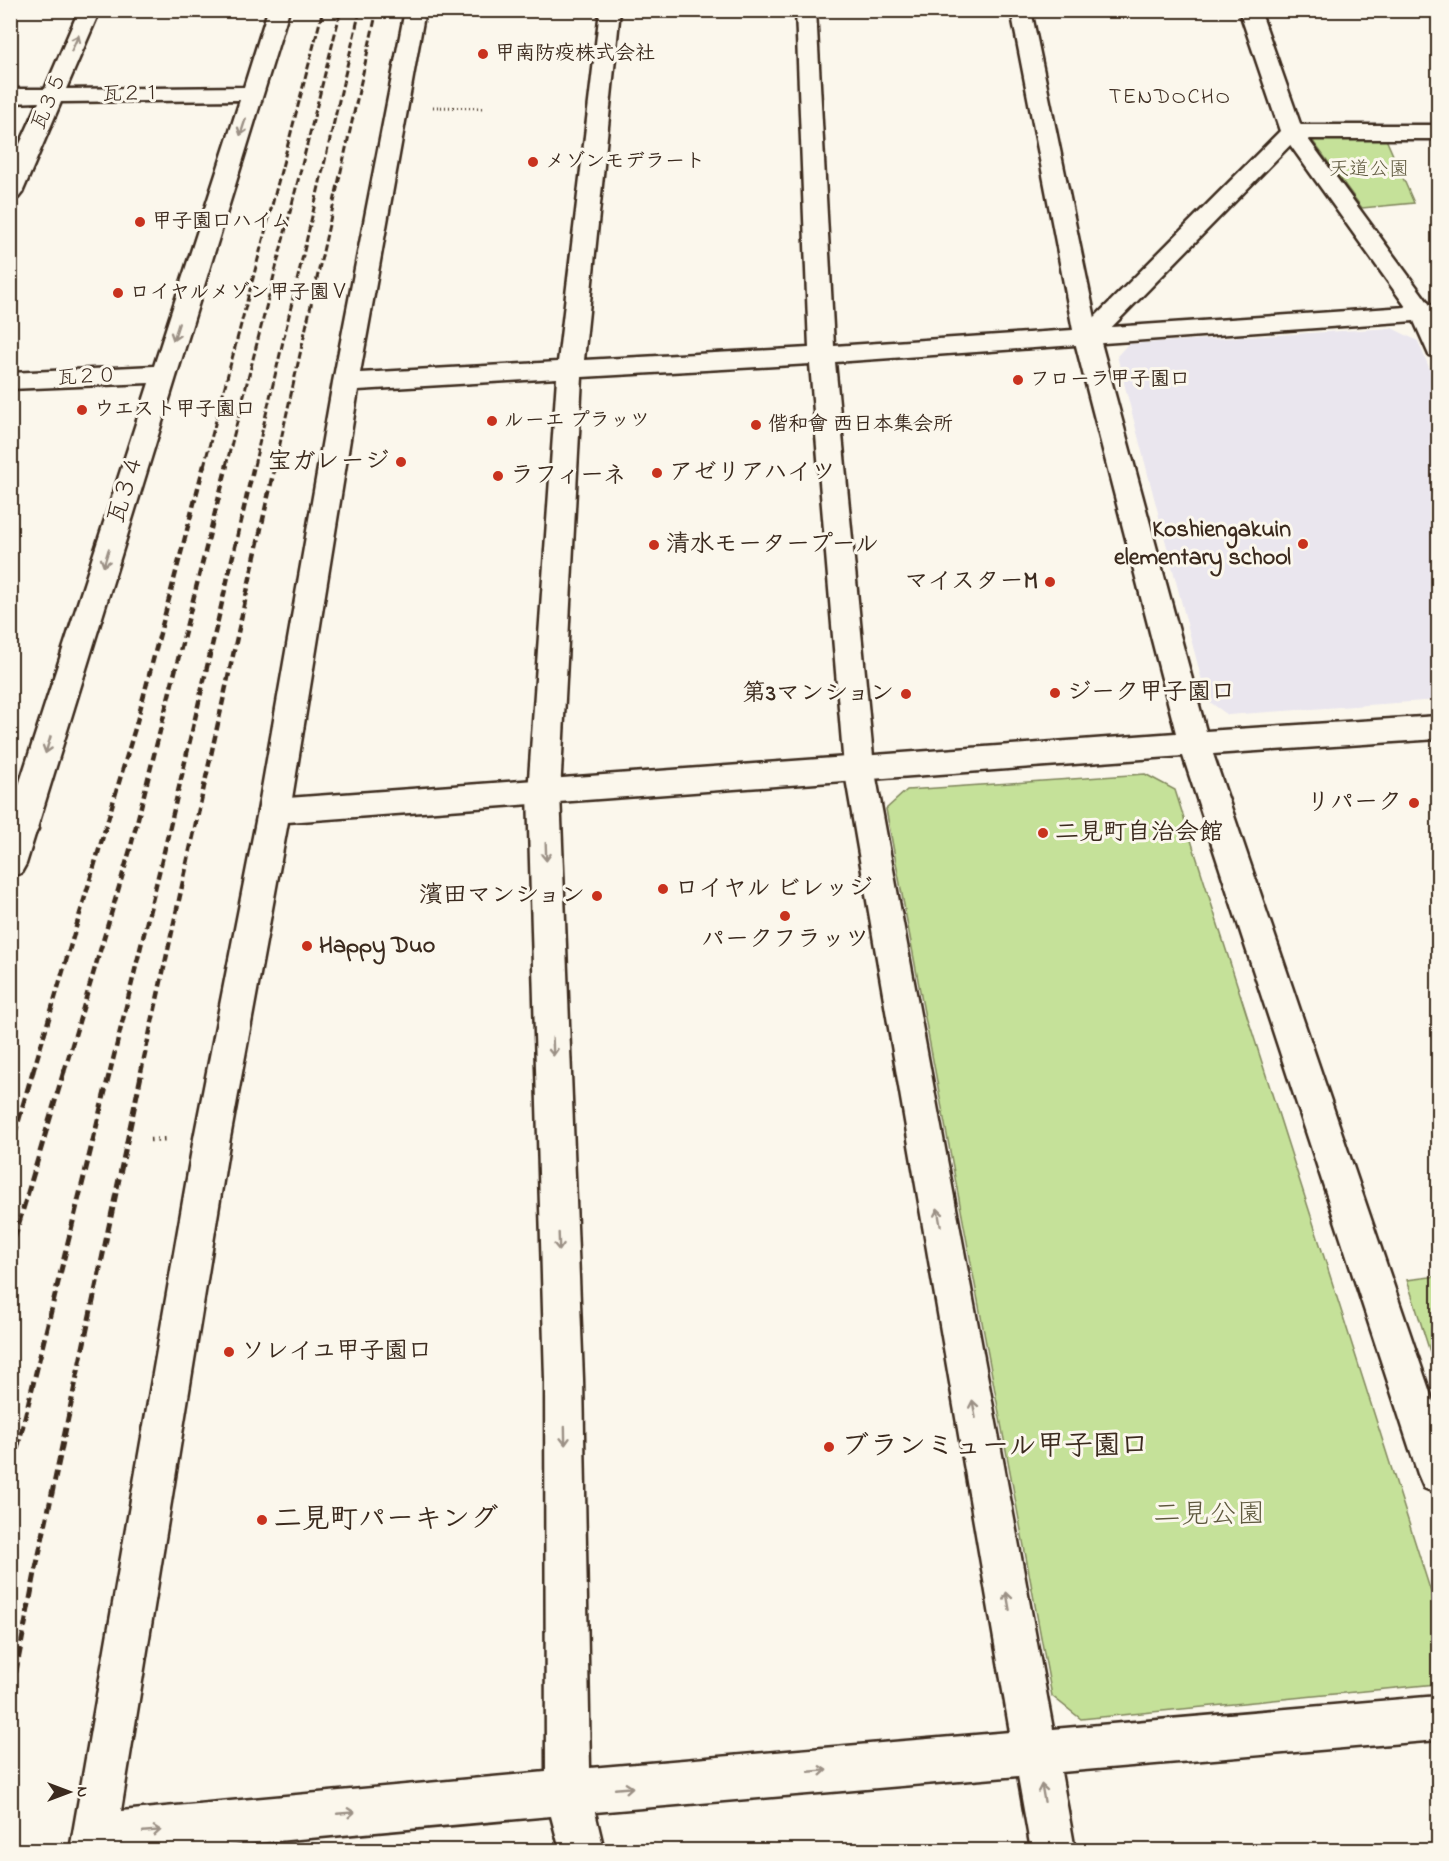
<svg xmlns="http://www.w3.org/2000/svg" width="1449" height="1861" font-family="'Indie Flower','Klee One',sans-serif">
  <style>
    .built { fill: #eae6ee }
    .green { fill: #c5e199; stroke: #80865c; stroke-width: 1.5 }
    .lines { fill: none; stroke-linecap: round; stroke-linejoin: round }
    .stream { fill: #6c8b9a; fill-rule: evenodd }
    .minor-casing { stroke: #3b2a1e; stroke-width: 5 }
    .tertiary-casing { stroke: #3b2a1e; stroke-width: 5 }
    .path-far1 { stroke: #3b2a1e; stroke-width: 3; stroke-dasharray: 1 3; stroke-linecap: butt }
    .path { stroke: #3b2a1e; stroke-width: 4.5; stroke-dasharray: 1.5 5; stroke-linecap: butt }
    .minor { fill: #fbf7ec; fill-rule: evenodd }
    .tertiary { fill: #fbf7ec; fill-rule: evenodd }
    .rail-far2 { stroke: #3b2a1e; stroke-width: 3; stroke-dasharray: 7 3; stroke-linecap: butt }
    .rail-far1 { stroke: #3b2a1e; stroke-width: 4.5; stroke-dasharray: 8 4.5; stroke-linecap: butt }
    .rail { stroke: #3b2a1e; stroke-width: 5; stroke-dasharray: 10 5; stroke-linecap: butt }
    .oneway { stroke: #9b9085 }
    .poi-dot { fill: #c8321e; stroke: #fbf7ec; stroke-width: 2 }
    .labels { text-anchor: middle; dominant-baseline: central; stroke-width: 6; stroke-linejoin: round; paint-order: stroke }
    .far-poi-label { font-size: 20px; font-weight: bold; fill: #3b2a1e; stroke: #fbf7ec; text-anchor: start }
    .far-street-label { font-size: 20px; fill: #3b2a1e; stroke: #fbf7ec }
    .far-park-label { font-size: 20px; fill: #5e583d; stroke: #fbf7ec }
    .far-neighbourhood-label { font-size: 22px; letter-spacing: 1.5px; fill: #3b2a1e; stroke: #fbf7ec }
    .poi-label { font-size: 24px; font-weight: bold; fill: #3b2a1e; stroke: #fbf7ec; text-anchor: start }
    .street-label { font-size: 24px; fill: #3b2a1e; stroke: #fbf7ec }
    .near-poi-label { font-size: 28px; font-weight: bold; fill: #3b2a1e; stroke: #fbf7ec; text-anchor: start }
    .near-park-label { font-size: 28px; fill: #5e583d; stroke: #fbf7ec }
  </style>
  <rect width="100%" height="100%" fill="#fbf7ec"/>
  <filter id="ink" filterUnits="userSpaceOnUse"><feTurbulence type="fractalNoise" baseFrequency=".0167" numOctaves="2"/><feDisplacementMap in="SourceGraphic" scale="12" xChannelSelector="R" yChannelSelector="G"/><feConvolveMatrix kernelMatrix="1 2 1 2 8 2 1 2 1" color-interpolation-filters="sRGB"/></filter>
  <g filter="url(#ink)">
    <path class="built" d="M 1392,328 L 1418,341 L 1438,389 L 1438,700 L 1228,715 L 1207,700 L 1117,356 L 1128,344 Z"/>
    <path class="green" d="M 1386,139 L 1414,203 L 1362,208 L 1312,140 Z
      M 1145,774 L 1175,790 L 1438,1614 L 1438,1679 L 1436,1684 L 1081,1719 L 1052,1696 L 886,809 L 907,790 Z
      M 1438,1276 L 1438,1377 L 1407,1280 Z"/>
    <g class="lines">
      <path class="stream" d="M 625,10 L 785,10 L 786,11 L 781,14 L 629,15 L 626,14 Z"/>
      <defs>
        <path id="minor" d="M 79,10 L 100,10 L 66,89 L 244,87 L 268,10 L 289,10 L 26,864 L 21,873 L 10,877 L 10,813 L 149,383 L 10,389 L 10,373 L 154,366 L 240,100 L 61,102 L 22,193 L 18,198 L 10,200 L 10,166 L 39,102 L 10,103 L 10,89 L 45,89 Z
          M 405,10 L 425,10 L 360,373 L 558,362 L 600,10 L 620,10 L 584,360 L 809,348 L 796,10 L 816,10 L 834,346 L 1073,330 L 1011,10 L 1031,10 L 1097,328 L 1406,307 L 1281,132 L 1284,127 L 1292,125 L 1438,125 L 1438,139 L 1308,139 L 1430,305 L 1438,304 L 1438,357 L 1429,355 L 1414,321 L 835,362 L 874,767 L 1053,1729 L 1438,1696 L 1438,1740 L 1061,1772 L 1075,1850 L 1031,1850 L 1018,1776 L 595,1812 L 604,1850 L 560,1850 L 551,1816 L 180,1850 L 70,1850 L 194,1138 L 258,811 L 333,382 ZM 810,364 L 844,767 L 1010,1732 L 590,1768 L 583,1379 L 560,793 L 582,377 ZM 557,378 L 528,793 L 545,1379 L 546,1772 L 121,1811 L 230,1138 L 290,811 L 358,390 Z"/>
        <path id="tertiary" d="M 1239,10 L 1260,10 L 1303,132 L 1100,339 L 1206,731 L 1438,716 L 1438,739 L 1213,754 L 1438,1416 L 1438,1494 L 1424,1488 L 1418,1474 L 1183,756 L 274,823 L 263,820 L 258,811 L 263,802 L 274,799 L 1176,733 L 1074,338 L 1280,131 Z
          M 22,816 L 33,820 L 38,829 L 33,838 L 10,843 L 10,817 Z"/>
      </defs>
      <use href="#minor" class="minor-casing"/>
      <use href="#tertiary" class="tertiary-casing"/>
      <path class="path-far1" d="M 433,107 L 484,108"/>
      <path class="path" d="M 150,1140 L 167,1139"/>
      <use href="#minor" class="minor"/>
      <use href="#tertiary" class="tertiary"/>
      <path class="rail-far2" d="M 204,466 L 323,10
        M 226,466 L 341,10
        M 254,466 L 360,10
        M 275,466 L 377,10"/>
      <path class="rail-far1" d="M 33,1072 L 136,725 L 204,465
        M 64,1072 L 130,850 L 227,465
        M 110,1072 L 164,852 L 254,465
        M 141,1072 L 275,465"/>
      <path class="rail" d="M 10,1150 L 33,1071
        M 10,1253 L 64,1071
        M 10,1478 L 110,1071
        M 10,1702 L 35,1573 L 142,1071"/>
    </g>
    <defs><path id="oneway-shaft" d="M-6 0H5M1.5-3L5.5 0L1.5 3" fill="none" stroke-width="1.6" stroke-linecap="round" stroke-linejoin="round" transform="scale(1.5)"/></defs>
    <g class="oneway">
      <use href="#oneway-shaft" transform="translate(75 43) rotate(-66)"/>
      <use href="#oneway-shaft" transform="translate(243 127) rotate(108)"/>
      <use href="#oneway-shaft" transform="translate(176 332) rotate(108)"/>
      <use href="#oneway-shaft" transform="translate(106 558) rotate(107)"/>
      <use href="#oneway-shaft" transform="translate(48 745) rotate(107)"/>
      <use href="#oneway-shaft" transform="translate(546 852) rotate(88)"/>
      <use href="#oneway-shaft" transform="translate(553 1047) rotate(88)"/>
      <use href="#oneway-shaft" transform="translate(939 1217) rotate(-100)"/>
      <use href="#oneway-shaft" transform="translate(559 1242) rotate(88)"/>
      <use href="#oneway-shaft" transform="translate(974 1409) rotate(-100)"/>
      <use href="#oneway-shaft" transform="translate(565 1436) rotate(89)"/>
      <use href="#oneway-shaft" transform="translate(1008 1601) rotate(-100)"/>
      <use href="#oneway-shaft" transform="translate(818 1771) rotate(-5)"/>
      <use href="#oneway-shaft" transform="translate(624 1788) rotate(-5)"/>
      <use href="#oneway-shaft" transform="translate(1043 1793) rotate(-100)"/>
      <use href="#oneway-shaft" transform="translate(346 1813) rotate(-5)"/>
      <use href="#oneway-shaft" transform="translate(152 1831) rotate(-5)"/>
    </g>
  </g>
  <g class="poi-dot">
    <circle cx="483" cy="54" r="6"/>
    <circle cx="533" cy="162" r="6"/>
    <circle cx="140" cy="222" r="6"/>
    <circle cx="118" cy="293" r="6"/>
    <circle cx="1018" cy="380" r="6"/>
    <circle cx="82" cy="410" r="6"/>
    <circle cx="492" cy="421" r="6"/>
    <circle cx="756" cy="425" r="6"/>
    <circle cx="401" cy="462" r="6"/>
    <circle cx="657" cy="473" r="6"/>
    <circle cx="498" cy="476" r="6"/>
    <circle cx="1303" cy="544" r="6"/>
    <circle cx="654" cy="545" r="6"/>
    <circle cx="1050" cy="582" r="6"/>
    <circle cx="1055" cy="693" r="6"/>
    <circle cx="906" cy="694" r="6"/>
    <circle cx="1414" cy="803" r="6"/>
    <circle cx="1043" cy="833" r="6"/>
    <circle cx="663" cy="889" r="6"/>
    <circle cx="597" cy="896" r="6"/>
    <circle cx="785" cy="916" r="6"/>
    <circle cx="307" cy="946" r="6"/>
    <circle cx="229" cy="1352" r="6"/>
    <circle cx="829" cy="1447" r="6"/>
    <circle cx="262" cy="1520" r="6"/>
  </g>
  <g class="labels">
    <g class="far-poi-label">
      <text x="495" y="54">甲南防疫株式会社</text>
      <text x="545" y="162">メゾンモデラート</text>
      <text x="152" y="222">甲子園口ハイム</text>
      <text x="130" y="293">ロイヤルメゾン甲子園Ⅴ</text>
      <text x="1030" y="380">フローラ甲子園口</text>
      <text x="94" y="410">ウエスト甲子園口</text>
      <text x="504" y="421">ルーエ プラッツ</text>
      <text x="768" y="425">偕和會 西日本集会所</text>
    </g>
    <g class="far-street-label">
      <text transform="translate(132 95) rotate(-1)">瓦２１</text>
      <text transform="translate(50 102) rotate(-67)">瓦３５</text>
      <text transform="translate(87 378) rotate(-3)">瓦２０</text>
    </g>
    <g class="far-park-label">
      <text x="1369" y="170">天道公園</text>
    </g>
    <g class="far-neighbourhood-label">
      <text x="1170" y="98">TENDOCHO</text>
    </g>
    <g class="poi-label">
      <text x="389" y="462" text-anchor="end">宝ガレージ</text>
      <text x="669" y="473">アゼリアハイツ</text>
      <text x="510" y="476">ラフィーネ</text>
      <text x="1291" y="530" text-anchor="end">Koshiengakuin<tspan x="1291" dy="28">elementary school</tspan></text>
      <text x="666" y="545">清水モータープール</text>
      <text x="1038" y="582" text-anchor="end">マイスターM</text>
      <text x="1067" y="693">ジーク甲子園口</text>
      <text x="894" y="694" text-anchor="end">第3マンション</text>
      <text x="1402" y="803" text-anchor="end">リパーク</text>
      <text x="1055" y="833">二見町自治会館</text>
      <text x="675" y="889">ロイヤル ビレッジ</text>
      <text x="585" y="896" text-anchor="end">濱田マンション</text>
      <text x="785" y="940" text-anchor="middle">パークフラッツ</text>
      <text x="319" y="946">Happy Duo</text>
      <text x="241" y="1352">ソレイユ甲子園口</text>
    </g>
    <g class="street-label">
      <text transform="translate(127 489) rotate(-73)">瓦３４</text>
    </g>
    <g class="near-poi-label">
      <text x="841" y="1447">ブランミュール甲子園口</text>
      <text x="274" y="1520">二見町パーキング</text>
    </g>
    <g class="near-park-label">
      <text x="1209" y="1515">二見公園</text>
    </g>
  </g>
  <rect width="1449" height="1861" fill="none" stroke="#fbf7ec" stroke-width="36"/>
  <rect x="18" y="18" width="1413" height="1825" fill="none" stroke="#3b2a1e" stroke-width="2" filter="url(#ink)"/>
  <g transform="translate(69 1792) rotate(90)" stroke="#fbf7ec" stroke-width="4.5" paint-order="stroke">
  <path d="M0-4.5L10 22L0 15L-10 22Z" fill="#3b2a1e"/>
  <text y="-9" font-size="16" font-weight="bold" text-anchor="middle" fill="#3b2a1e">N</text>
  </g>
</svg>
